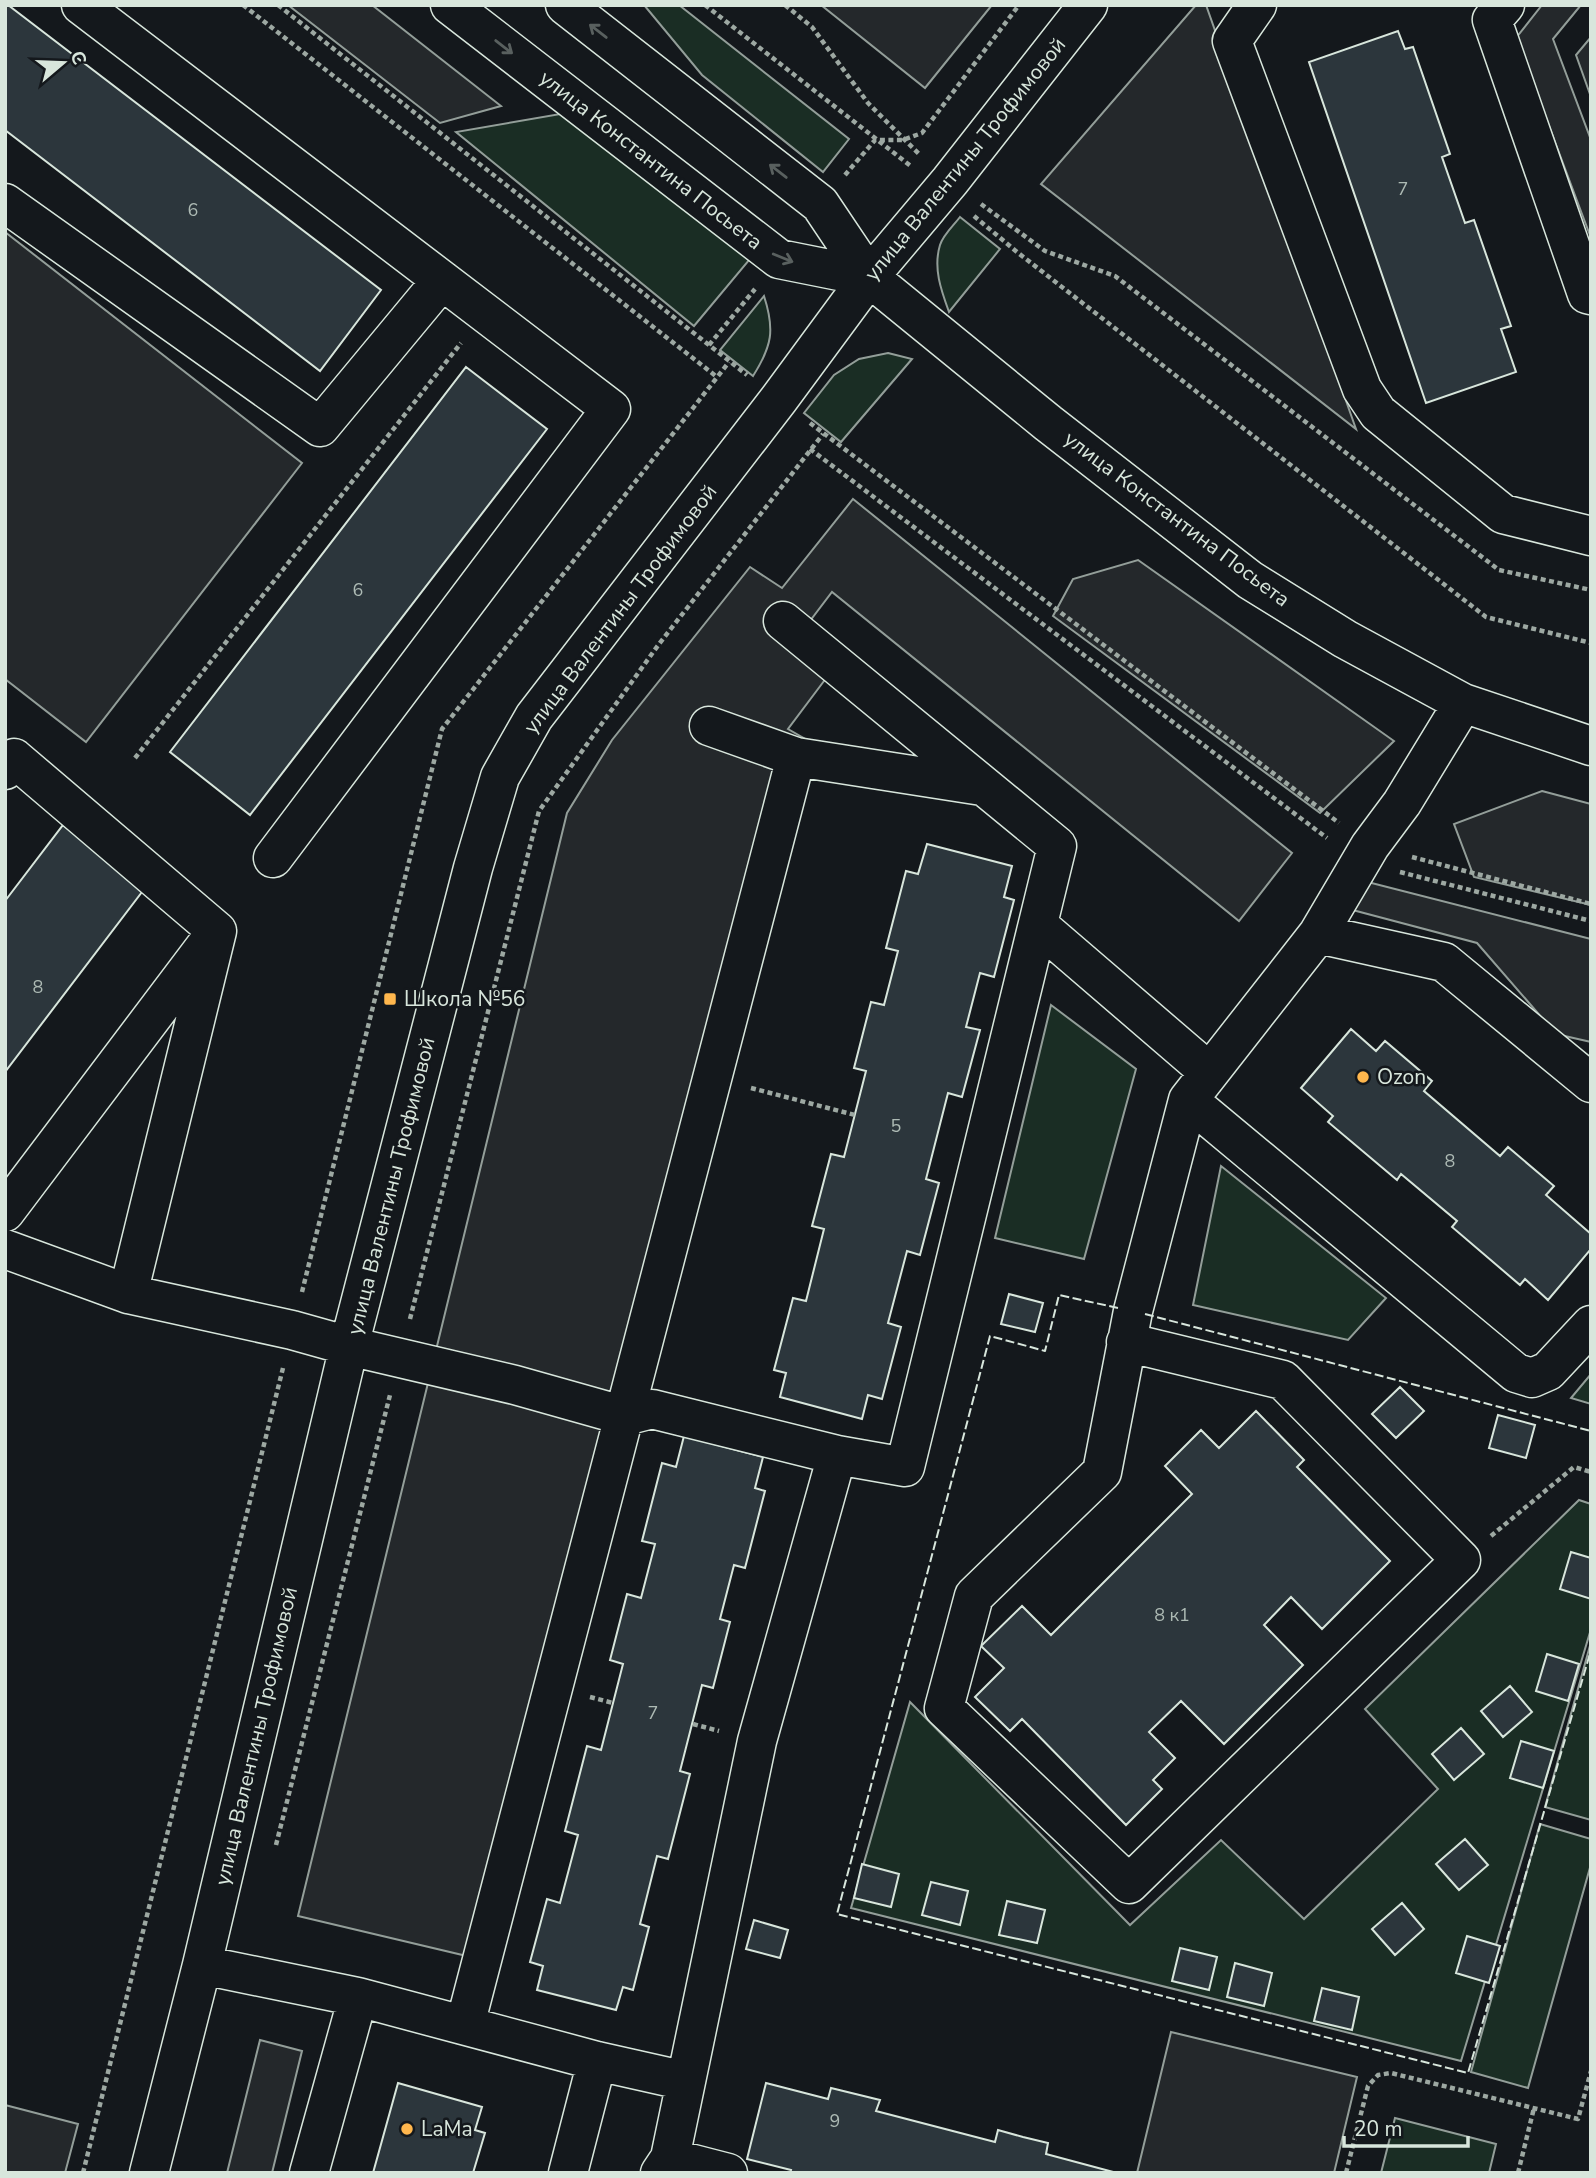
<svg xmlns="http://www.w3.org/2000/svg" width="1596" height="2178" font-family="'Nunito Sans',sans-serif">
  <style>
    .green { fill: #1a2d24; stroke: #939e99; stroke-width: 2 }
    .parking { fill: #24282b; stroke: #939e99; stroke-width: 2 }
    .building { fill: #2c363c; stroke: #d8e6dc; stroke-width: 2 }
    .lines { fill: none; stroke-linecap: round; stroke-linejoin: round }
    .minor-casing { stroke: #d8e6dc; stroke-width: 41 }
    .path { stroke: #9da8a2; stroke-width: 4.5; stroke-dasharray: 5 3.5; stroke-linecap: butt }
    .minor { stroke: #14181c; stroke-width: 38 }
    .fence { stroke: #d8e6dc; stroke-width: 2; stroke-dasharray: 9 3.5; stroke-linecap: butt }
    .oneway { stroke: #59605f }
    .poi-dot { fill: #ffb74d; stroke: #14181c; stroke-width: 2.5 }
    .labels { text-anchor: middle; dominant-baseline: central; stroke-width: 5; stroke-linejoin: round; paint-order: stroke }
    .number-label { font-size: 18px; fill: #adbab4 }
    .street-label { font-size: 21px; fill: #d8e6dc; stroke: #14181c }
    .poi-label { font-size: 21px; fill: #d8e6dc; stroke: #14181c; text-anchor: start }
  </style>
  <rect width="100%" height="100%" fill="#14181c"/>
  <path class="green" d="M 644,5 L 679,5 L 849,139 L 823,172 L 702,75 Z
    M 566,113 L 750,259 L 694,326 L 456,132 Z
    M 960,217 L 1000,249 L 949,312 C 941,290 933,268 940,245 C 943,235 954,225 960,217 Z
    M 764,296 C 775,330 772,346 753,376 L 720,350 Z
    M 888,353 L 912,359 L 841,442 L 804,413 L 834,375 L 859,359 Z
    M 1051,1005 L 1136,1069 L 1084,1259 L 995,1238 Z
    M 1221,1166 L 1386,1298 L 1348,1340 L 1193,1305 Z
    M 1591,1374 L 1591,1404 L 1571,1398 Z
    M 1579,1500 L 1591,1504 L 1591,1629 L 1461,2061 L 851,1908 L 910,1702 L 1130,1925 L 1221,1840 L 1304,1919 L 1438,1789 L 1365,1709 Z
    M 1591,1642 L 1591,1820 L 1545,1807 Z
    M 1540,1824 L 1591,1839 L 1591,1864 L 1528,2088 L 1471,2072 Z
    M 1395,2118 L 1496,2144 L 1489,2173 L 1381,2173 Z"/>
  <path class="parking" d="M 288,5 L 372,5 L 501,106 L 440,123 Z
    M 821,5 L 992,5 L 925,88 Z
    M 1196,5 L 1206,5 L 1356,429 L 1041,184 Z
    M 1542,5 L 1581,5 L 1553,39 L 1591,140 L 1591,238 L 1516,38 Z
    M 1591,37 L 1591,97 L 1576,55 Z
    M 5,232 L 302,463 L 86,742 L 5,679 Z
    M 853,499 L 1292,853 L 1239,921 L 832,592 L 794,642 L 830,673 L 788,729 L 814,744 L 492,1962 L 298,1916 L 567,813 L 612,740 L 750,567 L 782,588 Z
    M 1138,560 L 1394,741 L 1320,813 L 1053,616 L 1073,579 Z
    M 1542,791 L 1591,804 L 1591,905 L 1474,877 L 1454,824 Z
    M 1352,878 L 1591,939 L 1591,1042 L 1556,1034 L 1477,943 L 1345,908 Z
    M 1171,2032 L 1357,2077 L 1334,2173 L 1137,2173 Z
    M 260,2040 L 302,2051 L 272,2173 L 227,2173 Z
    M 5,2105 L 78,2124 L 65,2173 L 5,2173 Z"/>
  <path class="building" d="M 5,5 L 8,5 L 381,290 L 320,371 L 5,130 Z
    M 1398,31 L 1405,49 L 1413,47 L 1450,154 L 1442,157 L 1465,223 L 1474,220 L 1511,326 L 1501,329 L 1516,372 L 1426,403 L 1309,62 Z
    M 466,367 L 547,429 L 250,815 L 170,752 Z
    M 63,825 L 145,888 L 5,1072 L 5,901 Z
    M 927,844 L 1012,866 L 1004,897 L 1014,900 L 994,977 L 980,973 L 966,1027 L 980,1030 L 962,1097 L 948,1093 L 926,1179 L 939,1183 L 920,1255 L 907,1251 L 888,1323 L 901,1327 L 882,1399 L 868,1395 L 862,1419 L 780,1397 L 786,1373 L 774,1370 L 793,1298 L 806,1301 L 824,1229 L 812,1226 L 831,1154 L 844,1157 L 866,1071 L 854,1068 L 871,1002 L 884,1005 L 898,951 L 886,948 L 906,871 L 918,874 Z
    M 1351,1029 L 1376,1051 L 1385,1041 L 1432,1081 L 1424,1091 L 1500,1156 L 1508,1147 L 1554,1186 L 1546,1195 L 1591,1234 L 1591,1249 L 1548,1300 L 1525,1279 L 1520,1285 L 1452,1227 L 1457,1221 L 1401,1174 L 1397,1180 L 1328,1122 L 1333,1116 L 1301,1088 Z
    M 1009,1294 L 1043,1303 L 1035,1332 L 1001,1324 Z
    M 1400,1387 L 1424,1411 L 1396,1438 L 1372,1414 Z
    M 1256,1411 L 1304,1460 L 1297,1467 L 1390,1561 L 1322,1629 L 1291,1597 L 1264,1625 L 1303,1665 L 1224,1744 L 1181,1701 L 1149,1732 L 1175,1758 L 1153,1780 L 1162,1789 L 1126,1825 L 1022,1719 L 1010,1731 L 975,1697 L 1004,1668 L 981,1646 L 1022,1606 L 1051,1635 L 1192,1494 L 1165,1466 L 1201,1430 L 1219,1448 Z
    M 1498,1415 L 1535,1425 L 1526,1458 L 1489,1448 Z
    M 684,1436 L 763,1457 L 755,1488 L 765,1491 L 745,1568 L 734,1565 L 720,1619 L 730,1622 L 713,1688 L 702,1685 L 680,1771 L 690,1774 L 668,1859 L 657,1856 L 640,1924 L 649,1927 L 633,1990 L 623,1987 L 616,2010 L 537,1990 L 543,1966 L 530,1962 L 547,1899 L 560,1903 L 578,1835 L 565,1831 L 587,1746 L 601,1750 L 623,1664 L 610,1660 L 627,1594 L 641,1598 L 655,1544 L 642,1541 L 662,1463 L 676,1467 Z
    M 1571,1552 L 1591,1558 L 1591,1599 L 1560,1589 Z
    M 1547,1654 L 1579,1664 L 1568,1701 L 1536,1691 Z
    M 1510,1686 L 1532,1712 L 1503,1737 L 1481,1711 Z
    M 1461,1728 L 1484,1754 L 1454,1780 L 1432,1754 Z
    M 1521,1741 L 1554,1751 L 1543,1788 L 1510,1778 Z
    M 1465,1839 L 1488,1865 L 1459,1890 L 1436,1864 Z
    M 862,1864 L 899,1874 L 891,1907 L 854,1898 Z
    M 931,1882 L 968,1891 L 960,1925 L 922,1915 Z
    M 1007,1901 L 1045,1910 L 1037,1943 L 999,1935 Z
    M 1402,1903 L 1424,1929 L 1395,1955 L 1372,1929 Z
    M 754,1920 L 788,1930 L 780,1958 L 746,1949 Z
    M 1467,1936 L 1500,1946 L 1489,1983 L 1456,1973 Z
    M 1180,1948 L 1217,1957 L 1209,1990 L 1172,1981 Z
    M 1235,1963 L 1272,1973 L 1264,2006 L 1227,1997 Z
    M 1322,1988 L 1359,1997 L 1352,2030 L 1314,2021 Z
    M 398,2083 L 482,2107 L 475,2130 L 485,2133 L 473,2173 L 373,2173 Z
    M 766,2083 L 828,2099 L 831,2088 L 880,2100 L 876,2111 L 995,2142 L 998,2130 L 1023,2137 L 1048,2143 L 1046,2154 L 1117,2173 L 790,2173 L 791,2170 L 747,2159 Z"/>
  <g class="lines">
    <defs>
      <path id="minor" d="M 81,5 L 611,409 L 273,858
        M 450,5 L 779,259 L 869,277
        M 565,5 L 820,204 L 869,277 L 1048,423 L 1250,580 L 1345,639 L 1463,703 L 1591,746
        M 1257,5 L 1232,41 L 1362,389 L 1378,413 L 1503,514 L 1591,536
        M 1505,5 L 1492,20 L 1587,294 L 1591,295
        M 5,203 L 320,427 L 442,280
        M 1463,703 L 1402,803 L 1370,846 L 1318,934 L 1188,1100 L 1516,1373 L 1532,1378 L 1548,1371 L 1591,1325
        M 709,726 L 796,757 L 982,786
        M 5,770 L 14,758 L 217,931
        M 1038,925 L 1209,1072
        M 1318,934 L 1444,962 L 1591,1083
        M 5,1212 L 217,931 L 128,1294
        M 5,1249 L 128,1294 L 292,1330 L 349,1346 L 515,1385 L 625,1416 L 652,1409 L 837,1455 L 905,1467 L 1057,846 L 783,621
        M 1126,1342 L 1283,1380 L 1461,1560 L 1129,1884 L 944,1708 L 974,1596 L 1102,1472 L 1133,1311 L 1188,1100
        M 202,1965 L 358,1997
        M 465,2025 L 796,757
        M 670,2158 L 728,2173
        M 149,2173 L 202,1965 L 349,1346 L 473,868 L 500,777 L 534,717 L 779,399 L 869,277 L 950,181 L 1088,5
        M 309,2173 L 358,1997 L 597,2061 L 686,2081
        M 568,2173 L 597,2061
        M 660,2173 L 670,2158 L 757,1741 L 837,1455"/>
    </defs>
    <use href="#minor" class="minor-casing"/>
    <path class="path" d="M 243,5 L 717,377
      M 278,5 L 747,375
      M 705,5 L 912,167
      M 785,5 L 812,27 L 868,103 L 920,155
      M 845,175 L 875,140 L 903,140 L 922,133 L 1019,5
      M 981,204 L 1045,251 L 1115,276 L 1499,570 L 1591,590
      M 974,216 L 1017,252 L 1486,617 L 1591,643
      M 709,345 L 755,289
      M 810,423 L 1339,823
      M 810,449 L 1327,838
      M 135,758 L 461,343
      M 1412,857 L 1591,904
      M 1400,872 L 1591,921
      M 751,1088 L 855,1115
      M 302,1292 L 442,729 L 729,362
      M 410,1319 L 539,811 L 659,644 L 823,434
      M 1491,1536 L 1574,1467 L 1591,1472
      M 590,1697 L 613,1703
      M 693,1724 L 719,1731
      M 276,1845 L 390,1395
      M 83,2173 L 283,1368
      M 1346,2173 L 1368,2086 L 1378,2075 L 1391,2073 L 1578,2119 L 1591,2071
      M 1518,2173 L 1534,2108"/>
    <use href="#minor" class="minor"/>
    <path class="fence" d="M 1118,1308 L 1059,1295 L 1045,1351 L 990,1336 L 837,1914 L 1468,2073 L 1591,1650
      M 1145,1314 L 1591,1431
      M 5,1628 L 5,1634"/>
  </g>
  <defs><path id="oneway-shaft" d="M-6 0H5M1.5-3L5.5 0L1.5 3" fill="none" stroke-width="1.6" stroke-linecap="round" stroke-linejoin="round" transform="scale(1.75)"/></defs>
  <g class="oneway">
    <use href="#oneway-shaft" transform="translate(598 31) rotate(-142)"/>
    <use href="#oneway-shaft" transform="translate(504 47) rotate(38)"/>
    <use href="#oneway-shaft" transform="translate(778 171) rotate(-142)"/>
    <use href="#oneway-shaft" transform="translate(783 258) rotate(22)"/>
  </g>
  <g class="poi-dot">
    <rect x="383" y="992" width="14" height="14" rx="3.5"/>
    <circle cx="1363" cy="1077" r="7"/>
    <circle cx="407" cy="2129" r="7"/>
  </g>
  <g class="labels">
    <g class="number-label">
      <text x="1403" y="189">7</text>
      <text x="193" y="210">6</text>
      <text x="358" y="590">6</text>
      <text x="38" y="987">8</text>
      <text x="896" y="1126">5</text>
      <text x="1450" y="1161">8</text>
      <text x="1172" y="1615">8 к1</text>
      <text x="653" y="1713">7</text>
      <text x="835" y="2121">9</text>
    </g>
    <g class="street-label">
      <text transform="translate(965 159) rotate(-51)">улица Валентины Трофимовой</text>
      <text transform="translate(651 160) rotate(38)">улица Константина Посьета</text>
      <text transform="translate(1177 519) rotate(37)">улица Константина Посьета</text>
      <text transform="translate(620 609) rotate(-53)">улица Валентины Трофимовой</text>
      <text transform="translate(391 1186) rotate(-76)">улица Валентины Трофимовой</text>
      <text transform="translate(256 1736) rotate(-77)">улица Валентины Трофимовой</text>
    </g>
    <g class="poi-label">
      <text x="404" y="999">Школа №56</text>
      <text x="1377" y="1077">Ozon</text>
      <text x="421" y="2129">LaMa</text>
    </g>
  </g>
  <rect width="1596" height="2178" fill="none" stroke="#d8e6dc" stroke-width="14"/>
  <g transform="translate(63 63) rotate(71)" stroke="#14181c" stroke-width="5" paint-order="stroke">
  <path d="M0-5L12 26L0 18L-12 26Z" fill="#d8e6dc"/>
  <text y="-10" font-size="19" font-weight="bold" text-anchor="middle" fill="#d8e6dc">С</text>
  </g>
  <path d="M1344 2136v10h124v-10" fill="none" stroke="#d8e6dc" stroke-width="3.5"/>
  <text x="1354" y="2136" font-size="21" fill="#d8e6dc" stroke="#14181c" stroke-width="5" paint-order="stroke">20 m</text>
</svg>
